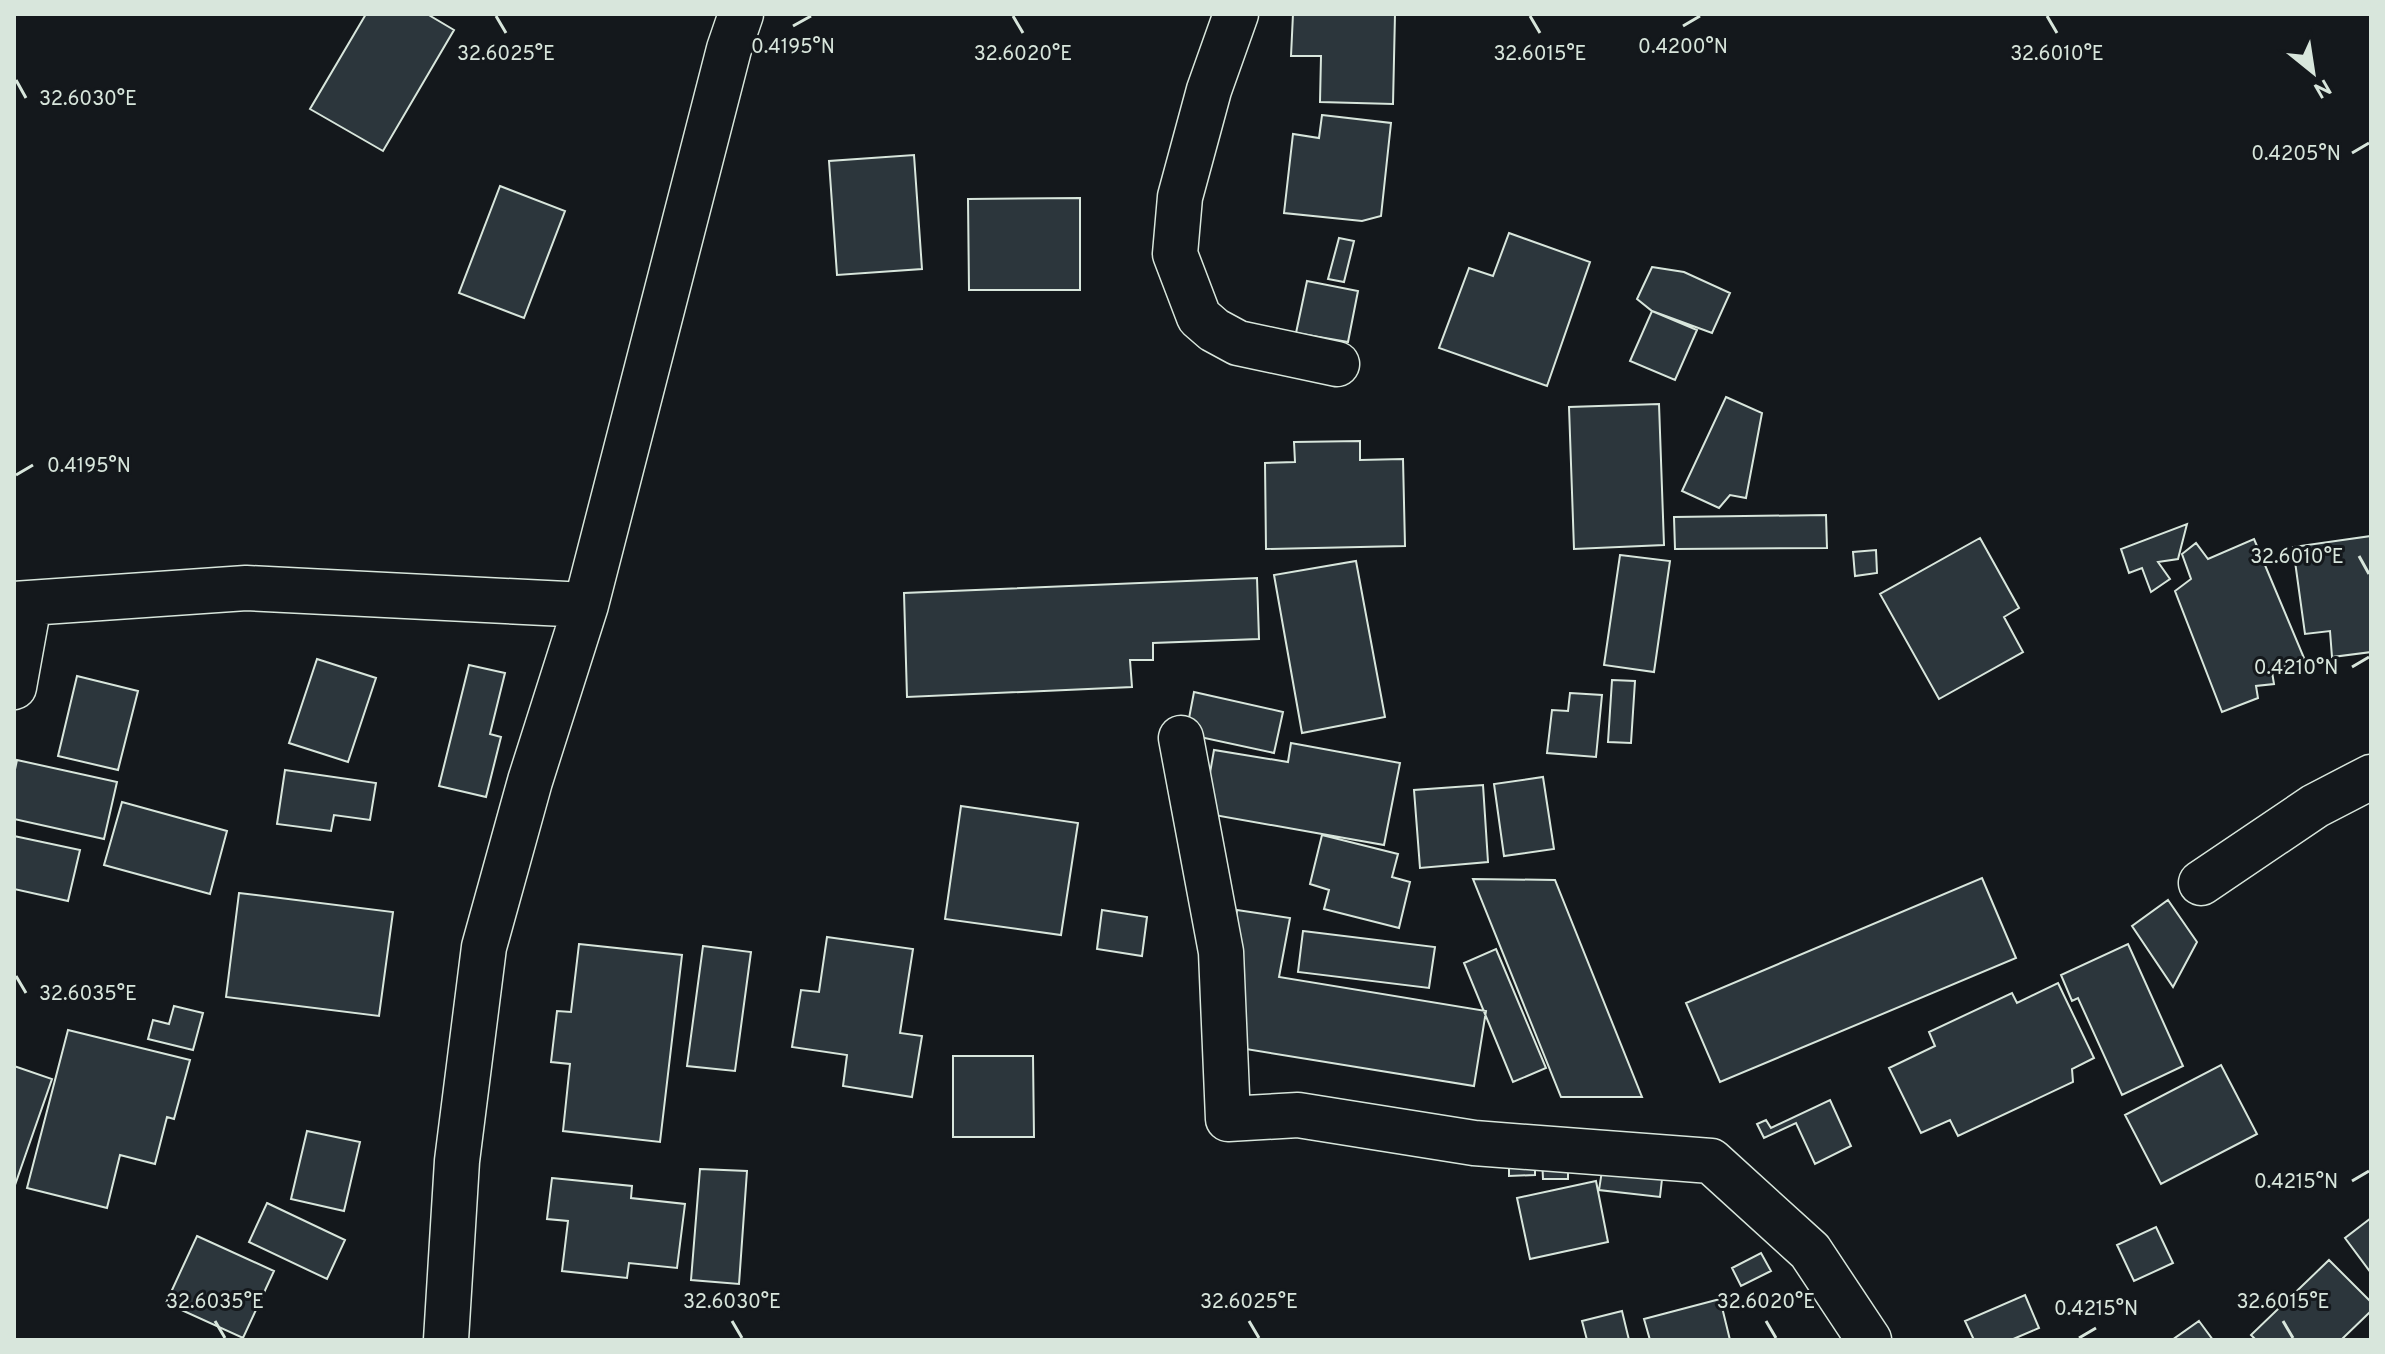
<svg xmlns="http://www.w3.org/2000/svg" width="2385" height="1354" font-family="Overpass,sans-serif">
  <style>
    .building { fill: #2c363c; stroke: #d8e6dc; stroke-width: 2 }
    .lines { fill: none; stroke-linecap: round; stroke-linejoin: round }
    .minor-casing { stroke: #d8e6dc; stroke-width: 47 }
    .minor { stroke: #14181c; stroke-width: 44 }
    .ticks { fill: none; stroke: #d8e6dc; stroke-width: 3 }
    .ticks-label { font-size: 20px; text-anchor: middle; fill: #d8e6dc; stroke: #14181c; stroke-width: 6; stroke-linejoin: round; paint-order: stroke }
  </style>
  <rect width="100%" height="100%" fill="#14181c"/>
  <path class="building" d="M 366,14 L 427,14 L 454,30 L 383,151 L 310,109 Z
    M 1293,14 L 1395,14 L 1393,104 L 1320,102 L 1321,56 L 1291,56 Z
    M 1322,115 L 1391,123 L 1381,216 L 1362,221 L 1284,213 L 1293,134 L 1319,138 Z
    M 914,155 L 922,269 L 837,275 L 829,161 Z
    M 500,186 L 565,211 L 524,318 L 459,293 Z
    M 1080,198 L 1080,290 L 969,290 L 968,199 Z
    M 1509,233 L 1590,262 L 1547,386 L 1439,348 L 1469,268 L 1493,276 Z
    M 1339,238 L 1354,241 L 1344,282 L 1328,279 Z
    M 1652,267 L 1684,272 L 1730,293 L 1712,333 L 1652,311 L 1637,299 Z
    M 1307,281 L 1358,291 L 1348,342 L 1296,333 Z
    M 1652,311 L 1697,330 L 1675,380 L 1630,361 Z
    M 1726,397 L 1762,413 L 1746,498 L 1730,495 L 1719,508 L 1682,491 Z
    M 1659,404 L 1664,545 L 1574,549 L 1569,407 Z
    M 1360,441 L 1360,460 L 1403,459 L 1405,546 L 1266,549 L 1265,463 L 1295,462 L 1294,442 Z
    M 1826,515 L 1827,548 L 1675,549 L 1674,517 Z
    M 2187,524 L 2178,559 L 2158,562 L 2170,579 L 2151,592 L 2142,568 L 2129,573 L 2121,549 Z
    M 2371,536 L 2371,652 L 2332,657 L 2330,631 L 2305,634 L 2293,547 Z
    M 1980,538 L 2019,608 L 2004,617 L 2023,652 L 1939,699 L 1880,594 Z
    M 2254,539 L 2304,658 L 2272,672 L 2274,684 L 2256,686 L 2258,698 L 2222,712 L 2175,591 L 2191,579 L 2182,554 L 2196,543 L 2208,559 Z
    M 1876,550 L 1877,573 L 1855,576 L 1853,552 Z
    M 1620,555 L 1670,561 L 1654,672 L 1604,665 Z
    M 1356,561 L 1385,717 L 1302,733 L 1274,575 Z
    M 1257,578 L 1259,639 L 1153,643 L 1153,660 L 1130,660 L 1132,687 L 907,697 L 904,593 Z
    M 317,659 L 376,678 L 348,762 L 289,743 Z
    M 469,665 L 505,673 L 490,734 L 501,737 L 486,797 L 439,786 Z
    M 77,676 L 138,691 L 118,770 L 58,756 Z
    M 1612,680 L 1635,681 L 1631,743 L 1608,742 Z
    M 1194,692 L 1283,712 L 1274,753 L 1186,734 Z
    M 1570,693 L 1602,695 L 1596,757 L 1547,753 L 1552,710 L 1568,711 Z
    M 1291,743 L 1400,763 L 1384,845 L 1203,813 L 1214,750 L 1288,762 Z
    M 17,760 L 117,782 L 104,839 L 14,819 L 14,774 Z
    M 285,770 L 376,783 L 370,820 L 334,815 L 331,831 L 277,824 Z
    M 1543,777 L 1554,849 L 1504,856 L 1494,784 Z
    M 1483,785 L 1488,862 L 1420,868 L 1414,790 Z
    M 122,802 L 227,831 L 210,894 L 104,865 Z
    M 961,806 L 1078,823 L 1061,935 L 945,919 Z
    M 1322,835 L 1398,854 L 1392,877 L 1410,882 L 1399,928 L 1324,909 L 1329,890 L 1310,884 Z
    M 14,836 L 80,850 L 68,901 L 14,889 Z
    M 1982,878 L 2016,958 L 1720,1082 L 1686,1003 Z
    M 1473,879 L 1555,880 L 1642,1097 L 1561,1097 Z
    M 239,893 L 393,912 L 379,1016 L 226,997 Z
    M 2168,900 L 2197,942 L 2173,987 L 2132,926 Z
    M 1102,910 L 1147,917 L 1142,956 L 1097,949 Z
    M 1237,910 L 1290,918 L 1279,977 L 1486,1011 L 1474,1086 L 1215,1044 Z
    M 1303,931 L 1435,947 L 1429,988 L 1298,972 Z
    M 827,937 L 913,949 L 900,1033 L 922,1036 L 912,1097 L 843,1086 L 847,1055 L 792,1047 L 801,990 L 819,992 Z
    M 579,944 L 682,955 L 660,1142 L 563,1131 L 570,1064 L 551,1062 L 557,1011 L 571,1012 Z
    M 2128,944 L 2183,1066 L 2122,1095 L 2078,998 L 2072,1001 L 2061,975 Z
    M 703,946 L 751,952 L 735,1071 L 687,1066 Z
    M 1496,949 L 1546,1068 L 1513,1082 L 1464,963 Z
    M 2058,983 L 2094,1058 L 2072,1069 L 2073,1082 L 1958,1136 L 1950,1120 L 1921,1133 L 1889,1068 L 1935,1046 L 1929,1032 L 2012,993 L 2017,1003 Z
    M 174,1006 L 203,1013 L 193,1050 L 148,1039 L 153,1020 L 169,1024 Z
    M 68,1030 L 190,1060 L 174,1119 L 167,1117 L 155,1164 L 120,1155 L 107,1208 L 27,1188 Z
    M 953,1056 L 1033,1056 L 1034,1137 L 953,1137 Z
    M 2221,1065 L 2257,1134 L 2161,1184 L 2125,1115 Z
    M 14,1066 L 52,1079 L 15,1185 L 14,1185 Z
    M 1830,1100 L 1851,1146 L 1815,1164 L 1796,1123 L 1764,1138 L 1757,1124 L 1766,1120 L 1771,1128 Z
    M 307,1131 L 360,1142 L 344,1211 L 291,1199 Z
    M 1568,1156 L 1568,1179 L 1543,1179 L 1542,1157 Z
    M 1535,1158 L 1535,1175 L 1509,1176 L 1509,1160 Z
    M 1603,1164 L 1663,1170 L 1660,1197 L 1599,1190 Z
    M 700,1169 L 747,1171 L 739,1284 L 691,1280 Z
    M 552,1178 L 632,1186 L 631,1198 L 685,1204 L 677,1268 L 629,1263 L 627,1278 L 562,1271 L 568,1221 L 547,1219 Z
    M 1596,1181 L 1608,1242 L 1530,1259 L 1517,1198 Z
    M 267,1203 L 345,1240 L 327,1279 L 249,1242 Z
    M 2371,1218 L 2371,1273 L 2345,1238 Z
    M 2156,1227 L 2173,1263 L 2134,1281 L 2117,1245 Z
    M 197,1236 L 274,1271 L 243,1338 L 166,1303 Z
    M 1761,1253 L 1771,1271 L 1741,1286 L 1732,1268 Z
    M 2329,1260 L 2371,1302 L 2371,1311 L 2341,1340 L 2256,1340 L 2251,1335 Z
    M 2025,1295 L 2039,1328 L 2011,1340 L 1974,1340 L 1965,1321 Z
    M 1720,1299 L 1730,1340 L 1650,1340 L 1644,1319 Z
    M 1622,1311 L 1629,1340 L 1587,1340 L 1582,1321 Z
    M 2199,1321 L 2213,1340 L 2172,1340 Z"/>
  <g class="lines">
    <defs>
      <path id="minor" d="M 1236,14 L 1209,90 L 1180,197 L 1175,254 L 1199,317 L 1214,330 L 1238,343 L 1337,364
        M 14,604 L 246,588 L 586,605
        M 14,687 L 29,604
        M 1181,738 L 1221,952 L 1228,1119 L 1298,1115 L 1474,1143 L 1711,1161 L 1810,1251 L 1869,1340
        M 2201,883 L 2315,806 L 2371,777
        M 446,1340 L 457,1161 L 484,947 L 530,781 L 586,605 L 729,49 L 741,14"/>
    </defs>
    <use href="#minor" class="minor-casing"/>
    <use href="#minor" class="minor"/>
  </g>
  <path class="ticks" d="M 496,16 L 506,33M 1013,16 L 1023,33M 1530,16 L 1540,33M 2047,16 L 2057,33M 793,26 L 811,16M 1683,26 L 1700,16M 16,80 L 26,98M 2352,153 L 2369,143M 16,475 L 33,465M 2359,556 L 2369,574M 2352,667 L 2369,657M 16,976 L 26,993M 2352,1181 L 2369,1171M 215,1321 L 225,1338M 732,1321 L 742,1338M 1249,1321 L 1259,1338M 1766,1321 L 1776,1338M 2283,1321 L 2293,1338M 2079,1338 L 2096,1328"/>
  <g class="ticks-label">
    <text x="793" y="53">0.4195°N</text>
    <text x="1683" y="53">0.4200°N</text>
    <text x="506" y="60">32.6025°E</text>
    <text x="1023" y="60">32.6020°E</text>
    <text x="1540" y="60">32.6015°E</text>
    <text x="2057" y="60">32.6010°E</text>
    <text x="88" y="105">32.6030°E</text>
    <text x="2296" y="160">0.4205°N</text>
    <text x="89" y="472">0.4195°N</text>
    <text x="2297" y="563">32.6010°E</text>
    <text x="2296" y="674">0.4210°N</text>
    <text x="88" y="1000">32.6035°E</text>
    <text x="2296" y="1188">0.4215°N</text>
    <text x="215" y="1308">32.6035°E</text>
    <text x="732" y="1308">32.6030°E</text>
    <text x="1249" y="1308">32.6025°E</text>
    <text x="1766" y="1308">32.6020°E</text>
    <text x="2283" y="1308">32.6015°E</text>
    <text x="2096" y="1315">0.4215°N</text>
  </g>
  <rect width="2385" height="1354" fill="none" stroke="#d8e6dc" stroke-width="32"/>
  <g transform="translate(2313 72) rotate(150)" stroke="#14181c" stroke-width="6" paint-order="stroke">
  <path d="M0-6L14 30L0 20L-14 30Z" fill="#d8e6dc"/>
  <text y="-12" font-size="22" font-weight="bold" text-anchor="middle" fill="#d8e6dc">N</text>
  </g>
</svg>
